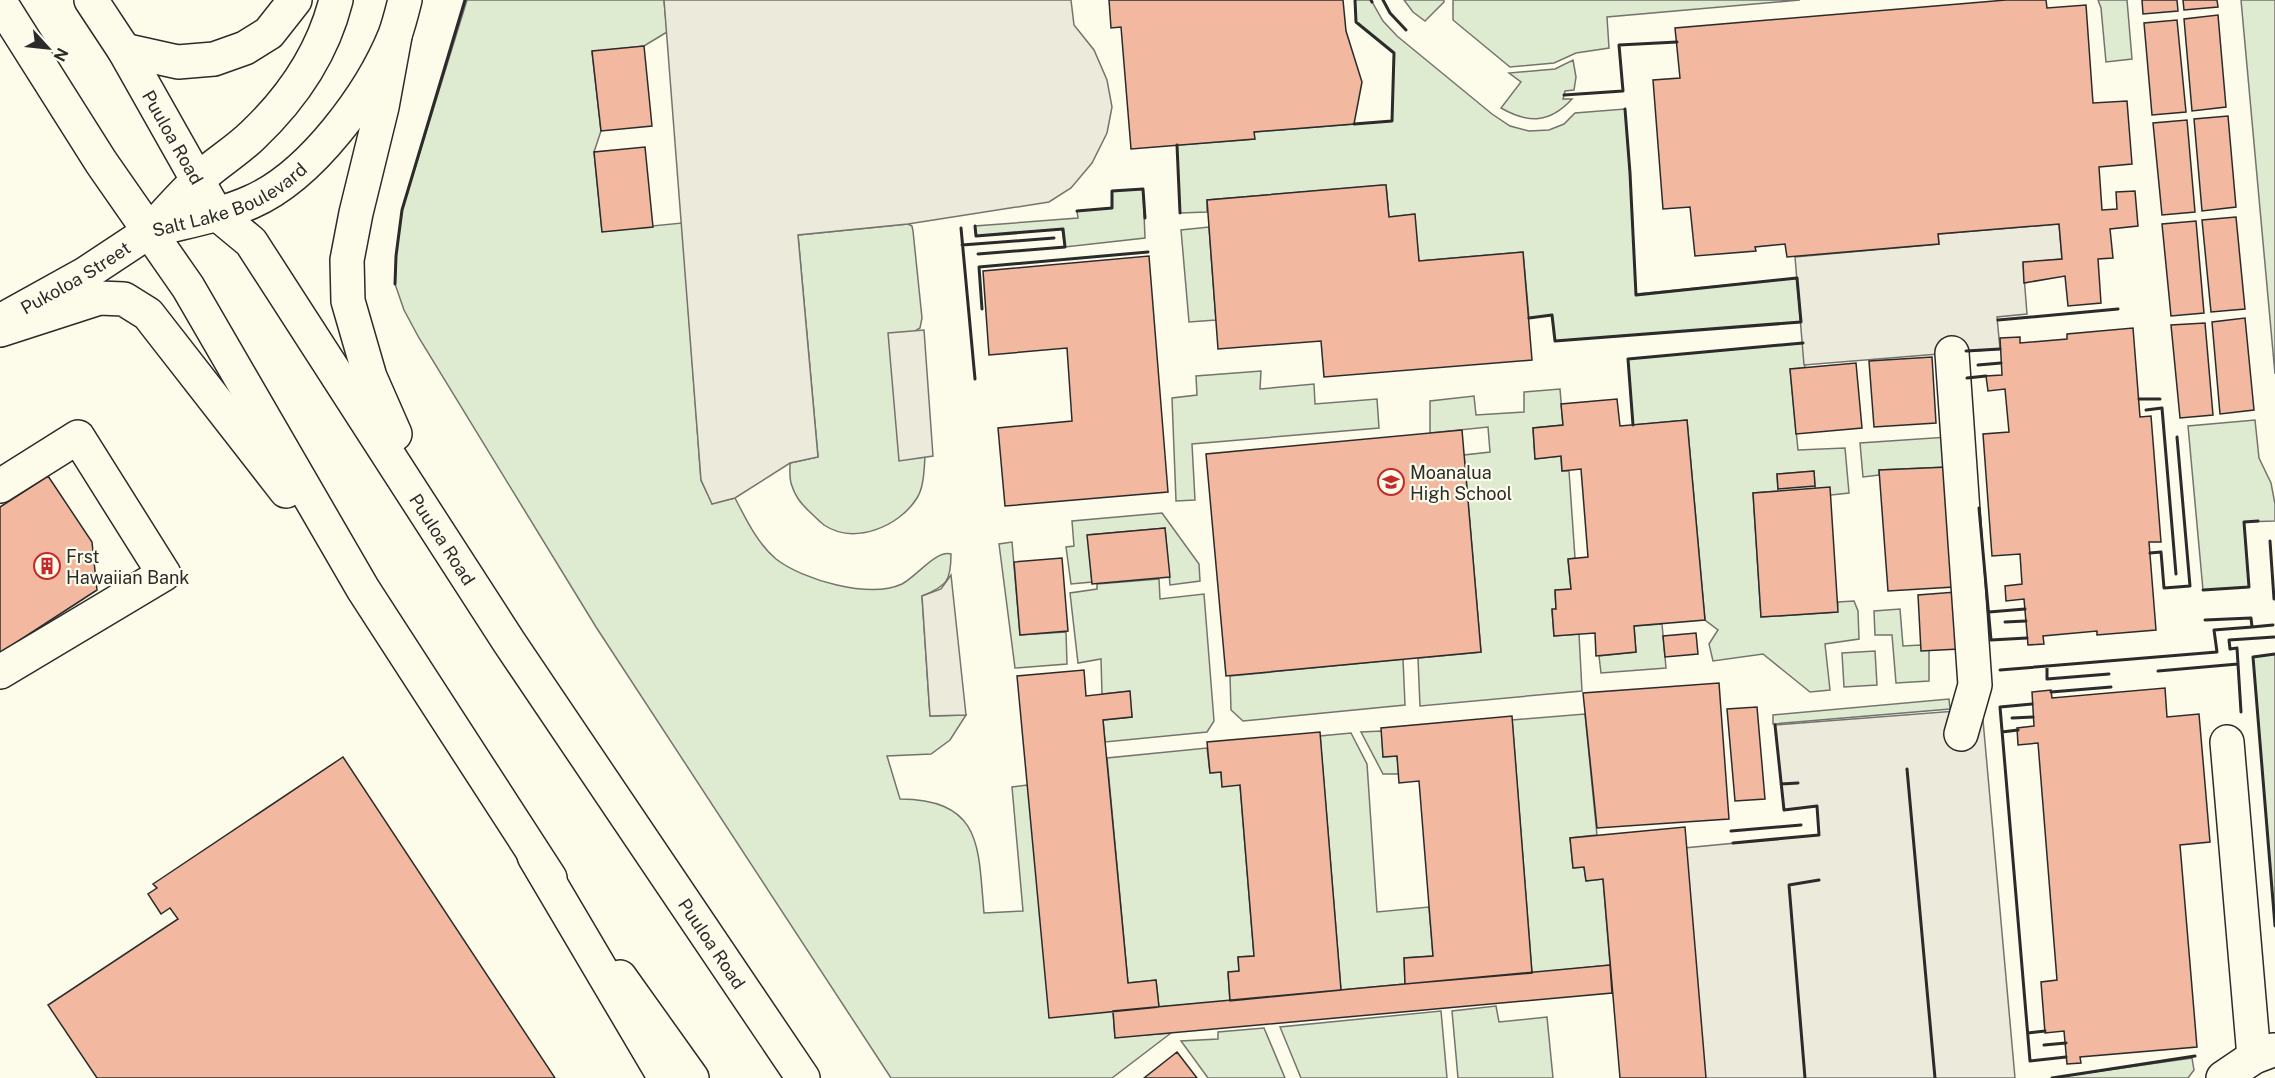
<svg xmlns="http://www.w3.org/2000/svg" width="2275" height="1078" font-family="'Public Sans',sans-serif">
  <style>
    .green { fill: #deebd1; stroke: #74746e; stroke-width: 1.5 }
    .parking { fill: #eceadb; stroke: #74746e; stroke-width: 1.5 }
    .building { fill: #f2b8a0; stroke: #2b2b2b; stroke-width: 1.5 }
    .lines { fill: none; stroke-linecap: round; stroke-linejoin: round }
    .minor-casing { stroke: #2b2b2b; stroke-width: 36 }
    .major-casing { stroke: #2b2b2b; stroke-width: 36 }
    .highway-casing { stroke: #2b2b2b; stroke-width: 36 }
    .minor { stroke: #fdfbea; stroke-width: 33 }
    .major { stroke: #fdfbea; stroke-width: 33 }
    .highway { stroke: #fdfbea; stroke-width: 33 }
    .wall { stroke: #2b2b2b; stroke-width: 3 }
    .labels { text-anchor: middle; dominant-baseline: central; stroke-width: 4.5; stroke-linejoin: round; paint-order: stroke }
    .street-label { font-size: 18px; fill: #2b2b2b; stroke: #fdfbea }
    .poi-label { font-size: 18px; fill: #2b2b2b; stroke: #fdfbea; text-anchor: start }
  </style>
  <rect width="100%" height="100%" fill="#fdfbea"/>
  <path class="green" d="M 467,0 L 664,0 L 667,32 L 644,46 L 592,52 L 601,131 L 594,152 L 602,231 L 682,223 L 701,480 L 712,503 L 735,498 C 746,519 757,543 776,559 C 803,580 869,599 902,584 C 917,576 936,550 951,554 C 951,581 947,586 922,596 L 930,716 L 966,715 L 950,740 L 931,754 L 887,756 L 900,799 C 983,800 978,847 984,913 L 1023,911 L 1012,787 L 1027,785 L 1113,1011 L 1115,1037 L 1171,1033 L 1112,1078 L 891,1078 L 596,627 L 419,338 L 404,310 L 395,284 L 396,256 L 402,210 Z
    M 1355,0 L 1371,0 L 1383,21 L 1397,36 L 1492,114 L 1510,126 L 1529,131 L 1549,130 L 1564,124 L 1575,113 L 1625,109 L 1630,173 L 1636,294 L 1797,278 L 1801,322 L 1555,341 L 1552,315 L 1529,318 L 1523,252 L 1419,261 L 1414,214 L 1389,217 L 1386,185 L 1207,200 L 1207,212 L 1180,213 L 1177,145 L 1254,139 L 1254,132 L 1392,121 L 1394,53 L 1356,22 Z
    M 1404,0 L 1444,0 L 1444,2 L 1425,21 L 1413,12 Z
    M 1453,0 L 1800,0 L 1607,17 L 1609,48 L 1576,53 L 1554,63 L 1510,67 L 1453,20 Z
    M 2098,0 L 2127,0 L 2132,59 L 2106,62 L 2101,8 Z
    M 2241,0 L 2275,0 L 2275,374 Z
    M 1573,60 L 1576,77 L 1574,90 L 1565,91 L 1563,99 L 1572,99 C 1550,123 1529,124 1501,108 L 1521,82 L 1509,73 L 1555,69 Z
    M 1143,189 L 1145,238 L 1065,247 L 1062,229 L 976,236 L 975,226 L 1078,218 L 1077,211 L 1112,208 L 1112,191 Z
    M 908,224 L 912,226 L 913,231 L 922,318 L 920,328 L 915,331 L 899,460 L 925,457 C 924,470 924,487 917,498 C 899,527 854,545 824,525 C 819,521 814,516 810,512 C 802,505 795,496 792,486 C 789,479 790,470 790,463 L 818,457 L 798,235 Z
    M 1209,227 L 1216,320 L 1189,322 L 1181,230 Z
    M 1803,343 L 1805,368 L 1790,369 L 1798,450 L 1845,448 L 1849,493 L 1831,495 L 1815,488 L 1814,471 L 1777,474 L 1778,491 L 1753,493 L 1761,617 L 1837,612 L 1838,602 L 1854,601 L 1858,611 L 1859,639 L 1825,644 L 1830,690 L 1810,692 L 1763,654 L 1713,661 L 1709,644 L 1718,630 L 1705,620 L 1687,420 L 1633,425 L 1628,359 Z
    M 1261,371 L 1260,389 L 1314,384 L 1315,404 L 1377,399 L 1379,428 L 1192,444 L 1195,500 L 1176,501 L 1172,398 L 1197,395 L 1196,376 Z
    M 1560,389 L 1563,425 L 1533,428 L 1535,459 L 1561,456 L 1562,471 L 1569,471 L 1575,558 L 1568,560 L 1571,589 L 1555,591 L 1556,609 L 1552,610 L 1554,636 L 1579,634 L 1582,691 L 1420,706 L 1418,658 L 1481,652 L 1464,455 L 1490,452 L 1488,427 L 1430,433 L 1430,401 L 1474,396 L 1476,415 L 1524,412 L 1524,392 Z
    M 2255,420 L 2259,458 L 2271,483 L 2275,504 L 2275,521 L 2244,522 L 2249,587 L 2203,590 L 2188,426 Z
    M 1948,437 L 1948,467 L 1879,470 L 1879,475 L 1863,477 L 1860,443 Z
    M 1162,513 L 1199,564 L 1200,581 L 1170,585 L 1165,528 L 1088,535 L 1092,582 L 1071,584 L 1066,547 L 1074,546 L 1072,521 Z
    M 1012,542 L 1020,635 L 1066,632 L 1067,664 L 1015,668 L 999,544 Z
    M 1159,579 L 1160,599 L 1204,594 L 1214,721 L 1207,732 L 1105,742 L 1103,720 L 1132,717 L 1129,691 L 1102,694 L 1101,659 L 1078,663 L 1070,593 L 1097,589 L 1097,584 Z
    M 1900,609 L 1903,646 L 1921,645 L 1929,650 L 1929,681 L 1896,683 L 1892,635 L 1875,635 L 1874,611 Z
    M 1662,624 L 1666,668 L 1601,673 L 1599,656 L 1636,652 L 1634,626 Z
    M 1875,651 L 1877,685 L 1844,687 L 1842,653 Z
    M 2275,654 L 2275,926 L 2253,657 Z
    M 1403,659 L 1405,705 L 1243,721 L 1231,710 L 1230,676 Z
    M 1949,699 L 1950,709 L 1773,724 L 1773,715 Z
    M 1585,714 L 1597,835 L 1570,838 L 1573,868 L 1584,867 L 1586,881 L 1603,879 L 1610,965 L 1532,973 L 1512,720 Z
    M 1382,731 L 1383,757 L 1397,756 L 1399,774 L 1383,774 L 1361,732 Z
    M 1351,733 L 1367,764 L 1377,912 L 1429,907 L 1433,956 L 1404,958 L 1405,984 L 1341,990 L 1320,736 Z
    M 1207,748 L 1210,773 L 1221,772 L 1222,786 L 1240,785 L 1254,956 L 1238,957 L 1239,971 L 1228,973 L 1230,1001 L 1159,1007 L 1156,980 L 1128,983 L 1107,758 Z
    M 1496,1006 L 1499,1022 L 1547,1017 L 1553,1078 L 1458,1078 L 1452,1011 Z
    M 1441,1011 L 1447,1078 L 1301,1078 L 1280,1027 Z
    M 1264,1028 L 1285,1078 L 1208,1078 L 1181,1041 L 1218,1039 L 1218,1032 Z
    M 2192,1058 L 2194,1070 L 2188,1078 L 2052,1078 Z"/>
  <path class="parking" d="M 664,0 L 1071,0 L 1074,25 L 1094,50 L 1107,80 L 1112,107 L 1107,133 L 1092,163 L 1071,188 L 1049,202 L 908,224 L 798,235 L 818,457 L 790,463 L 735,498 L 712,504 L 701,480 Z
    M 2059,224 L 2062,259 L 2023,263 L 2027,314 L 1997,317 L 2000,349 L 1804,365 L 1795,257 L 1939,244 L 1938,234 Z
    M 924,330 L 933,456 L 899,461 L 888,333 Z
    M 951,575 L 966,715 L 930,716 L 922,596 L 941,589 Z
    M 1982,709 L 2015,1078 L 1705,1078 L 1684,848 L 1819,835 L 1817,806 L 1784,810 L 1775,725 Z"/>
  <path class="building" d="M 1109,0 L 1343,0 L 1346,31 L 1362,82 L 1354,124 L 1254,132 L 1255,139 L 1131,149 L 1121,27 L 1111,28 Z
    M 2006,0 L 2046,0 L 2047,8 L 2086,5 L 2093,103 L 2127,101 L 2132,164 L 2099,167 L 2102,210 L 2117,209 L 2116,192 L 2135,191 L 2138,226 L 2110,229 L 2113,258 L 2098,259 L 2101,303 L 2068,306 L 2065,276 L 2024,283 L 2023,262 L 2062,259 L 2059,224 L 1938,234 L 1939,244 L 1787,257 L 1785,244 L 1755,247 L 1756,251 L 1695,256 L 1690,207 L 1663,209 L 1653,80 L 1680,78 L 1675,28 Z
    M 2142,0 L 2177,0 L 2178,11 L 2143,14 Z
    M 2183,0 L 2217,0 L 2218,7 L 2184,10 Z
    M 2218,15 L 2226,107 L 2192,111 L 2184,19 Z
    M 2177,20 L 2186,112 L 2152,115 L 2144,23 Z
    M 644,46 L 652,126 L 601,131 L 592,51 Z
    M 2228,116 L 2236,207 L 2202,211 L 2194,119 Z
    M 2187,120 L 2195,212 L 2162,215 L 2153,123 Z
    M 645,147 L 653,227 L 602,232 L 594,152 Z
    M 1382,185 L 1386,185 L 1389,217 L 1415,214 L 1419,261 L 1523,252 L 1532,360 L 1324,377 L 1321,341 L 1218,349 L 1207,200 Z
    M 2236,217 L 2245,309 L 2211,312 L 2202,220 Z
    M 2196,221 L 2204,313 L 2171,316 L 2162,224 Z
    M 1149,256 L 1168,492 L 1005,506 L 998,428 L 1072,421 L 1067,348 L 989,355 L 983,271 Z
    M 2245,318 L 2254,410 L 2220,414 L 2212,322 Z
    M 2205,323 L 2213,415 L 2180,418 L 2171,325 Z
    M 2133,328 L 2140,417 L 2151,416 L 2161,542 L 2149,542 L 2156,630 L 2097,635 L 2097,631 L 2043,636 L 2044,644 L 2028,645 L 2024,599 L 2006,601 L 2005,586 L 2022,584 L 2020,554 L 1992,556 L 1983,434 L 2009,432 L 2005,389 L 1988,391 L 1986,376 L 2002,375 L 2000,338 L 2020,337 L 2020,343 L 2067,339 L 2067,334 Z
    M 1932,357 L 1936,423 L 1874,427 L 1869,361 Z
    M 1856,363 L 1862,428 L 1796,434 L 1790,369 Z
    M 1617,399 L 1620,426 L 1687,420 L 1705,620 L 1634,626 L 1636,652 L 1596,656 L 1595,633 L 1554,636 L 1552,609 L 1556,609 L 1555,590 L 1571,589 L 1568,559 L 1588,557 L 1581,469 L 1562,471 L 1561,456 L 1535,459 L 1533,428 L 1563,425 L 1561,404 Z
    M 1462,430 L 1481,652 L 1226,676 L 1206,454 Z
    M 1948,467 L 1954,587 L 1888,591 L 1879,470 Z
    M 1814,471 L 1815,486 L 1778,489 L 1777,474 Z
    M 48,476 L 92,542 L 97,590 L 0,653 L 0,507 Z
    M 1830,487 L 1838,612 L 1761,617 L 1753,493 Z
    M 1165,528 L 1170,577 L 1092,584 L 1087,535 Z
    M 1062,558 L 1068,631 L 1020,635 L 1014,562 Z
    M 1956,592 L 1959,649 L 1921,651 L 1918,595 Z
    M 1696,633 L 1698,654 L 1665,657 L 1663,636 Z
    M 1084,670 L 1086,696 L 1130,691 L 1132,717 L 1103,720 L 1128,983 L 1156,980 L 1159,1007 L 1049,1018 L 1017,676 Z
    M 1719,683 L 1729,819 L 1597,828 L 1583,693 Z
    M 2165,688 L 2167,717 L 2199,714 L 2210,842 L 2180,845 L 2197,1047 L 2080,1057 L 2081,1063 L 2067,1064 L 2064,1031 L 2045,1033 L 2041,982 L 2057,980 L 2038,743 L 2018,745 L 2017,728 L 2034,726 L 2032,692 L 2051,690 L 2052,698 Z
    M 1757,707 L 1765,799 L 1735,801 L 1727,709 Z
    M 1512,716 L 1532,973 L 1405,984 L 1404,958 L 1433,956 L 1419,781 L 1399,783 L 1397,756 L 1383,757 L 1381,728 Z
    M 1320,732 L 1341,990 L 1230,1001 L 1228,972 L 1239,971 L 1238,957 L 1254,956 L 1240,785 L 1222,787 L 1221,772 L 1210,773 L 1207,742 Z
    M 343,757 L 555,1078 L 97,1078 L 48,1005 L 178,919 L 170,908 L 161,914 L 148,894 L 157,888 L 153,884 Z
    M 1685,827 L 1706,1078 L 1620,1078 L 1603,879 L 1586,881 L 1584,867 L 1573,868 L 1570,838 Z
    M 1610,965 L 1612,993 L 1115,1038 L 1113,1011 Z
    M 1177,1052 L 1197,1078 L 1144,1078 Z"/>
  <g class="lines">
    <defs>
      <g id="minor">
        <path id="s1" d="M 0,321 L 85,274 L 150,231"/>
        <path d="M 1952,353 L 1975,685 L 1961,734"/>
        <path d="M 0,486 L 78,437 L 164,574 L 0,672"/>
        <path d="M 2227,742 L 2254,1057"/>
        <path d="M 2223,1078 L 2254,1057 L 2273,1050"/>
      </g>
      <g id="major">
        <path id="s2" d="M 91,0 L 124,50 L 216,213 L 251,242 L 509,642 L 803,1078"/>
        <path d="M 0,2 L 101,162 L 188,287 L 363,589 L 550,878"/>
        <path d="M 395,36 L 382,107 L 356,213 L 347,260 L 348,301 L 370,377 L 395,434"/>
        <path d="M 124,50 L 178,62 L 214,59 L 245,48 L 269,33 L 295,0"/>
        <path id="s3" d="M 150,231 C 183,222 220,216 251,202 C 311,176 371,94 395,35 C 399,24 402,12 405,0"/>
        <path d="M 150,231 C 165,214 180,197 197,181 C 214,164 236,152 253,135 C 292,98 323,52 336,0"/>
        <path d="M 0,330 L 99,298 L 124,299 L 148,314 L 286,491"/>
        <path d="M 620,977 L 692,1078"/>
      </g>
      <path id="highway" d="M 534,856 L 665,1078"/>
    </defs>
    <use href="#minor" class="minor-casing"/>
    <use href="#major" class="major-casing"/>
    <use href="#highway" class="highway-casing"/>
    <use href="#minor" class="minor"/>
    <use href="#major" class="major"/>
    <use href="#highway" class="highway"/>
    <path class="wall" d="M 1371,0 L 1372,2
      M 1383,0 L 1390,13 L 1406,30
      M 1564,95 L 1623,91 L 1619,45 L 1677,42
      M 1354,124 L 1392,121 L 1394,53 L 1356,22 L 1355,0
      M 1177,145 L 1180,213
      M 1077,211 L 1112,208 L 1112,191 L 1143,189 L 1145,218
      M 975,226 L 976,236 L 1063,229 L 1065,247 L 978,254
      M 961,228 L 975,379
      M 962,245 L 1054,238
      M 395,284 L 396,256 L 402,210 L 465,0
      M 982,309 L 979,267 L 1148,252
      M 1529,318 L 1552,315 L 1555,341 L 1801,322 L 1797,278 L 1636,295 L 1630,173 L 1625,109
      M 1998,320 L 2118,309
      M 1966,351 L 2000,349
      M 1978,365 L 2001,363
      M 1967,378 L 1986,376
      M 2139,399 L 2160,399
      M 2146,410 L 2162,408 L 2176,574
      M 1633,425 L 1628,359 L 1803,343
      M 1979,508 L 1991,640 L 2027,638
      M 2270,541 L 2274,599
      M 2150,553 L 2161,552 L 2164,588 L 2190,586 L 2177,437
      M 2203,590 L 2249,587 L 2244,522 L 2258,521
      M 1989,612 L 2025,609
      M 2005,622 L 2026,621
      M 2252,627 L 2273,625
      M 2275,654 L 2253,657 L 2275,926
      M 2047,666 L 2047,679 L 2109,674
      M 2000,670 L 2217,652 L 2214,630 L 2252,627 L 2251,618 L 2205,620
      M 2158,671 L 2238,664
      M 2051,692 L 2111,687
      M 2032,704 L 2000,707 L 2030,1061 L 2066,1057
      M 2241,712 L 2237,648 L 2230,649 L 2229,640 L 2274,637
      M 2012,718 L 2033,717
      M 2002,732 L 2018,730
      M 1907,769 L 1935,1078
      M 1781,784 L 1798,783
      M 1731,831 L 1801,825
      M 1733,843 L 1819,835 L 1817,806 L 1784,810 L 1775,725
      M 2028,1033 L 2045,1031
      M 2044,1045 L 2066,1043
      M 1805,1078 L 1789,885 L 1819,880
      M 2052,1078 L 2195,1056"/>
  </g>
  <defs>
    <symbol id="school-ring" viewBox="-11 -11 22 22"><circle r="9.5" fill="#fdfbea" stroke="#c62828" stroke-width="1.5"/><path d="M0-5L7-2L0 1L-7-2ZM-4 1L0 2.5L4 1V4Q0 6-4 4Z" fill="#c62828"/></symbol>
    <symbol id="building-ring" viewBox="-11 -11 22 22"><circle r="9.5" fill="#fdfbea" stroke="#c62828" stroke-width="1.5"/><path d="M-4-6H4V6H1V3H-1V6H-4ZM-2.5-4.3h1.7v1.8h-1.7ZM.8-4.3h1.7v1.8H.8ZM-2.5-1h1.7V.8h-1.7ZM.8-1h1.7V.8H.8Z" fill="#c62828"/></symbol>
  </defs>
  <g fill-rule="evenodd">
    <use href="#school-ring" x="1376" y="467" width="30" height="30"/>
    <use href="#building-ring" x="32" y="551" width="30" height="30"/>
  </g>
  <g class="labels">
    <g class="street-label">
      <text stroke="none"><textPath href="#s2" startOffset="160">Puuloa Road</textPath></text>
      <text stroke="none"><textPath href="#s3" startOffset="86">Salt Lake Boulevard</textPath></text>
      <text stroke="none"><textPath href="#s1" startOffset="87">Pukoloa Street</textPath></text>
      <text stroke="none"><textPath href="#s2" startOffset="646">Puuloa Road</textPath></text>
      <text stroke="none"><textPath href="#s2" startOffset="1132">Puuloa Road</textPath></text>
    </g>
    <g class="poi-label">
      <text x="1410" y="472">Moanalua<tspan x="1410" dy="21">High School</tspan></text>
      <text x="66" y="556">Frst<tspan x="66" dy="21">Hawaiian Bank</tspan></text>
    </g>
  </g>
  <g transform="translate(48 48) rotate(117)" stroke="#fdfbea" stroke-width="4.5" paint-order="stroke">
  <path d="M0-4.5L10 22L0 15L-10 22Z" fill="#2b2b2b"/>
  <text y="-9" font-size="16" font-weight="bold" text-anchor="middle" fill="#2b2b2b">N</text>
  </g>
</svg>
